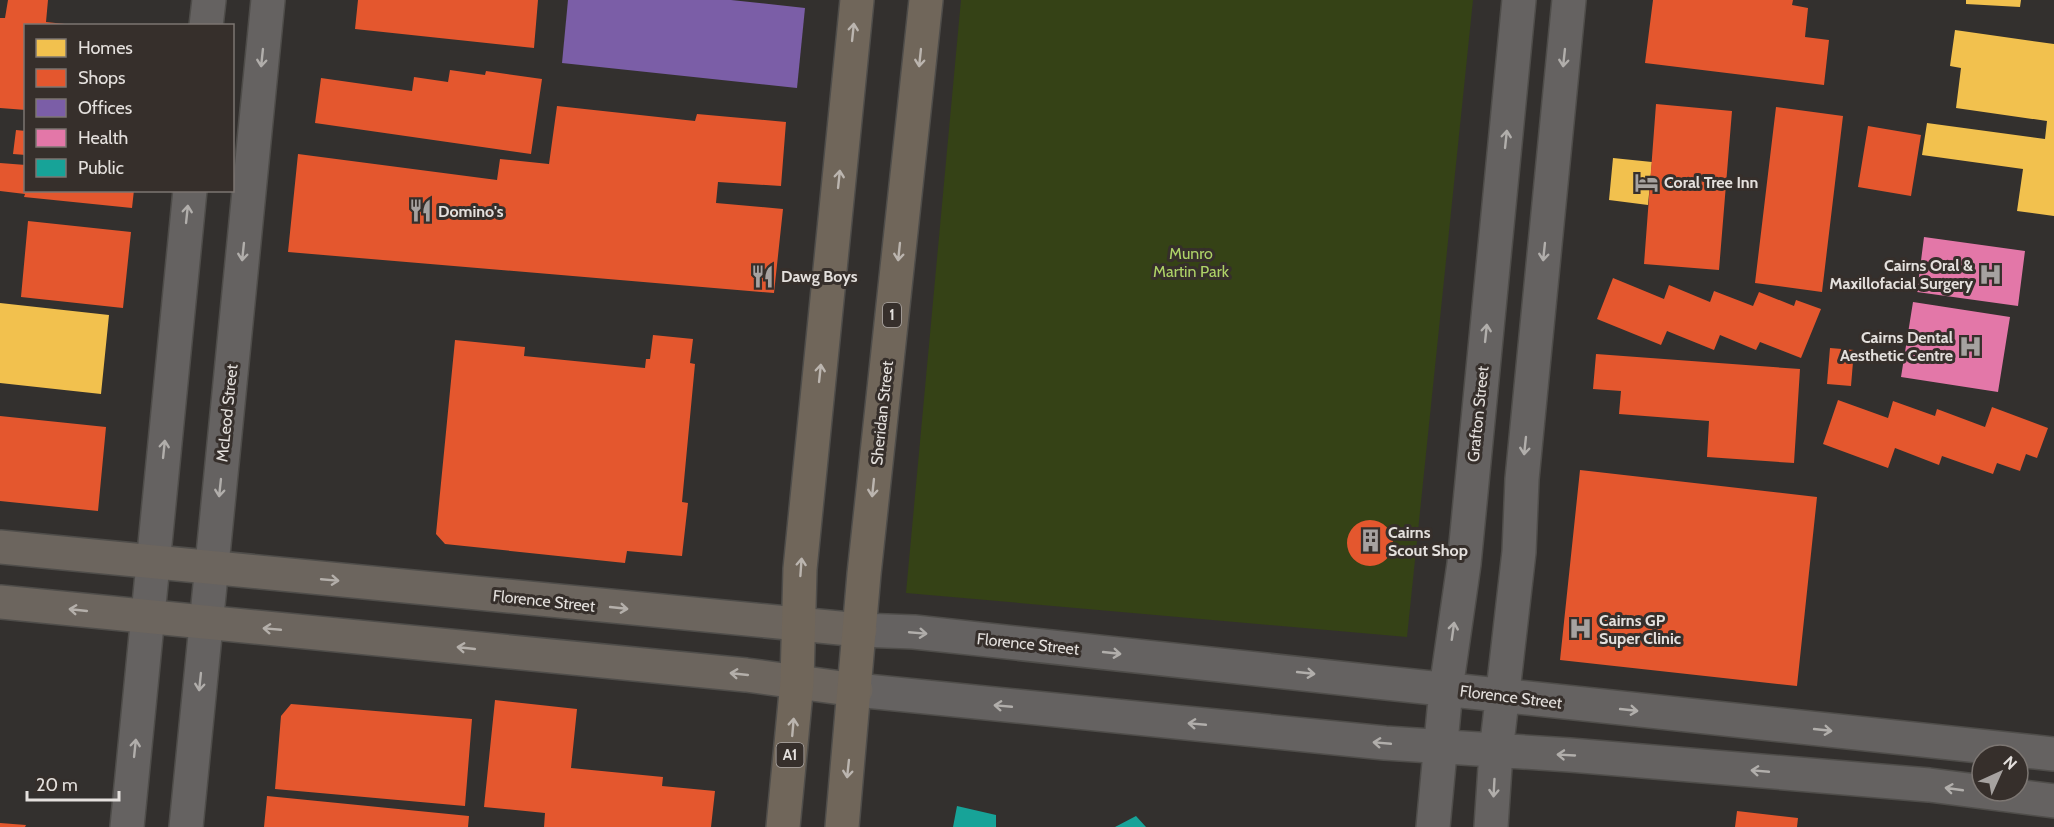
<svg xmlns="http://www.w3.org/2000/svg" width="2054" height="827" font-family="Cabin,sans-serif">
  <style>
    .green { fill: #354216 }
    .homes { fill: #f2c14e }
    .shops { fill: #e4572e }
    .offices { fill: #7b5ea7 }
    .health { fill: #e377a8 }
    .public { fill: #17a398 }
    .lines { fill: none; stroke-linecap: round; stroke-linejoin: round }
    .secondary-casing { stroke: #4f4d4a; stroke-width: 36 }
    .primary-casing { stroke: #4f4d4a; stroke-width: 36 }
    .highway-casing { stroke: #4f4d4a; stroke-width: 36 }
    .secondary { stroke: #656261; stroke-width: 33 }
    .primary { stroke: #6c655e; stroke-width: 33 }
    .highway { stroke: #70665a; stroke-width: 33 }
    .oneway { stroke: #bbb5af }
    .oneway2 { stroke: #b1aeab }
    .oneway3 { stroke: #b4afaa }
    .labels { text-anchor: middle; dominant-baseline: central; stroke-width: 6; stroke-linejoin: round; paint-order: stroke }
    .shield { fill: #362f2b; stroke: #b0aba8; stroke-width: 1.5 }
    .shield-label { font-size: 15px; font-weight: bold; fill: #e4e0dd }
    .poi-label { font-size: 16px; font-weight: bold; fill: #e4e0dd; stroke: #362f2b; text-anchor: start }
    .park-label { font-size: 16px; fill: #aed267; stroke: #362f2b }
    .street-label { font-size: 16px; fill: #e4e0dd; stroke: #362f2b }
  </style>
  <rect width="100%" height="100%" fill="#33302e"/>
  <path class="green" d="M 961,0 L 1473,0 L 1407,637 L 906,593 Z"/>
  <path class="homes" d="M 1966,0 L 2021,0 L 2020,7 L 1966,4 Z
    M 1955,30 L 2054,44 L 2054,216 L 2017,211 L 2023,169 L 1922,155 L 1927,123 L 2045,139 L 2047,121 L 1956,108 L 1961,68 L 1950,66 Z
    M 1613,158 L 1652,162 L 1648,205 L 1609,200 Z
    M 0,303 L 109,315 L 101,394 L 0,383 Z"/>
  <path class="shops" d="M 8,0 L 48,0 L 46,22 L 65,24 L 26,26 L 26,110 L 0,108 L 0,18 L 5,18 Z
    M 358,0 L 538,0 L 534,48 L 355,29 Z
    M 1653,0 L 1793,0 L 1792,5 L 1808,8 L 1805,37 L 1829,40 L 1824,85 L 1645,63 Z
    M 450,70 L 485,75 L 486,71 L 542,79 L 531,154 L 315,123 L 321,78 L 412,91 L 414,77 L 448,82 Z
    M 1656,104 L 1732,111 L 1719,270 L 1644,264 Z
    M 557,106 L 695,121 L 697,114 L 786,122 L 781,186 L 718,182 L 716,203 L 783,209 L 774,293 L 288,252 L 298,154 L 497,180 L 500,159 L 549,164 Z
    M 1776,107 L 1843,116 L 1822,292 L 1755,283 Z
    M 1868,126 L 1921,135 L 1911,196 L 1858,187 Z
    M 16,130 L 26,131 L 26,155 L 13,154 Z
    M 0,163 L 26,165 L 26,190 L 134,190 L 132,208 L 24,197 L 25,194 L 0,191 Z
    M 28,221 L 131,232 L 123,308 L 21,297 Z
    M 1613,278 L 1664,299 L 1669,285 L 1710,302 L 1714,291 L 1753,306 L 1759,292 L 1794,306 L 1796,300 L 1821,309 L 1801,358 L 1760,342 L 1756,350 L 1720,335 L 1714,350 L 1667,331 L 1661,345 L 1597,319 Z
    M 653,335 L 693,339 L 690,363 L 695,364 L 682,502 L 688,503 L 682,556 L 627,551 L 625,563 L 445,544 L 436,534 L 455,340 L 525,347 L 524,356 L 645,368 L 646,359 L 650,359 Z
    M 1830,348 L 1854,350 L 1851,386 L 1827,384 Z
    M 1596,354 L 1800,369 L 1794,463 L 1707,457 L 1709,421 L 1619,414 L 1621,391 L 1593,389 Z
    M 1838,400 L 1888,418 L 1893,401 L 1935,416 L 1937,409 L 1985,427 L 1992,407 L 2048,428 L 2037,458 L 2026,454 L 2020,471 L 1997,463 L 1993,474 L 1942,456 L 1939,465 L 1895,448 L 1888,468 L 1823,444 Z
    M 0,416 L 106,427 L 98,511 L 0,501 Z
    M 1580,470 L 1817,497 L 1797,686 L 1560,660 Z
    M1347 543a23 23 0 1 1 46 0a23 23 0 1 1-46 0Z
    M 495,700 L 577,709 L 571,768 L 663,777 L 662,786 L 715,791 L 711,827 L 544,827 L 545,813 L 484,807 Z
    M 291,704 L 472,719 L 465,806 L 275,789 L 281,716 Z
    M 267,796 L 469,816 L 468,827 L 264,827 Z
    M 1737,811 L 1798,818 L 1797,827 L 1735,827 Z
    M 0,823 L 26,825 L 25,827 L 0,827 Z"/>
  <path class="offices" d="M 568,0 L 731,0 L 805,8 L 797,88 L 562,63 Z"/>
  <path class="health" d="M 1924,237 L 2025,251 L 2018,306 L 1917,292 Z
    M 1913,302 L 2010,317 L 1998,392 L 1901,377 Z"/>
  <path class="public" d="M 957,806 L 996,815 L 996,827 L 953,827 Z
    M 1136,816 L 1146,827 L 1115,827 Z"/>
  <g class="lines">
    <defs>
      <path id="secondary" d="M 206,26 L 209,0
        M 860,630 L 914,632 C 1294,672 1674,716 2054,754
        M 856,690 L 1385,743 L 1570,755 L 1929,785 L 2054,801
        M 127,827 L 190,190
        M 186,827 L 268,0
        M 1433,827 L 1446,689 L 1464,564 L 1519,0
        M 1491,827 L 1496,752 L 1519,552 L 1522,479 L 1569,0"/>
      <path id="primary" d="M 0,547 L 860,630
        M 0,602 L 746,675 L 856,690"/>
      <path id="highway" d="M 783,827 L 797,682 L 800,569 L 857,0
        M 842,827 L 864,574 L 926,0"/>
    </defs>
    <use href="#secondary" class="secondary-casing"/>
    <use href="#primary" class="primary-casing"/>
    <use href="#highway" class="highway-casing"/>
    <use href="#secondary" class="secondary"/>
    <use href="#primary" class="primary"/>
    <use href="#highway" class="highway"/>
  </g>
  <defs><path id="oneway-shaft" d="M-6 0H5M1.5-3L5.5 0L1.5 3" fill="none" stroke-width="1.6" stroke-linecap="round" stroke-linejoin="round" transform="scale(1.5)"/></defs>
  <g class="oneway">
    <use href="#oneway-shaft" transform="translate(853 32) rotate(-84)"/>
    <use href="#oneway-shaft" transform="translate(920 58) rotate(96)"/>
    <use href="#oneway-shaft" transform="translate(839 179) rotate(-84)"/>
    <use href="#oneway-shaft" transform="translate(899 252) rotate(96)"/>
    <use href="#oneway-shaft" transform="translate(820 373) rotate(-84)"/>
    <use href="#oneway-shaft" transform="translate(873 488) rotate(96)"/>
    <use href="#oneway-shaft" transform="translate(801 567) rotate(-86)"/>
    <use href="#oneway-shaft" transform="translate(793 727) rotate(-85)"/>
    <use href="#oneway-shaft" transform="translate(848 769) rotate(96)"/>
  </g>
  <g class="oneway2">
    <use href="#oneway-shaft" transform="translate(262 58) rotate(96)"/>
    <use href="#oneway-shaft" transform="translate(1564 58) rotate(96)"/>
    <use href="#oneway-shaft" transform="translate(1506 139) rotate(-84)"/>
    <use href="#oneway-shaft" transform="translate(187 214) rotate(-84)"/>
    <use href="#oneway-shaft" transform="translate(243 252) rotate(96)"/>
    <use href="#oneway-shaft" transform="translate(1544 252) rotate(96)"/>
    <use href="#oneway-shaft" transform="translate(1486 333) rotate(-84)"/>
    <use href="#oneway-shaft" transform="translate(1525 446) rotate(96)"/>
    <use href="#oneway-shaft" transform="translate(164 449) rotate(-84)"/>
    <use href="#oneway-shaft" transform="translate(220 488) rotate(96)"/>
    <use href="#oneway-shaft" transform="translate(1453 631) rotate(-82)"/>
    <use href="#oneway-shaft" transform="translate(918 633) rotate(5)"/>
    <use href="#oneway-shaft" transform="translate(1112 653) rotate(6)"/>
    <use href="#oneway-shaft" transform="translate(1306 673) rotate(6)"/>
    <use href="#oneway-shaft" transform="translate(200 682) rotate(96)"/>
    <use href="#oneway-shaft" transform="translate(1003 706) rotate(-175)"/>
    <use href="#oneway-shaft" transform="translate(1629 710) rotate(6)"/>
    <use href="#oneway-shaft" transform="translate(1197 724) rotate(-175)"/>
    <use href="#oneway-shaft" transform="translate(1823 730) rotate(6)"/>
    <use href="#oneway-shaft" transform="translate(1382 743) rotate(-175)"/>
    <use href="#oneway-shaft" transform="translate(135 748) rotate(-84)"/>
    <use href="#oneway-shaft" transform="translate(1566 755) rotate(-177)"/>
    <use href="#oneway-shaft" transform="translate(1760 771) rotate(-175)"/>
    <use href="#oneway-shaft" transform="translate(1494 788) rotate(93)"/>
    <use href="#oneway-shaft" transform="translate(1954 789) rotate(-172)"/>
  </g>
  <g class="oneway3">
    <use href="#oneway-shaft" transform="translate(330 580) rotate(5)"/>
    <use href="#oneway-shaft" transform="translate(619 608) rotate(6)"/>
    <use href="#oneway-shaft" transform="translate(78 610) rotate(-174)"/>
    <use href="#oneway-shaft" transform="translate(272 629) rotate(-175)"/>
    <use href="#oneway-shaft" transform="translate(466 648) rotate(-174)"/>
    <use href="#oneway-shaft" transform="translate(739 674) rotate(-174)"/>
  </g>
  <defs>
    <symbol id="hotel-bare" viewBox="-9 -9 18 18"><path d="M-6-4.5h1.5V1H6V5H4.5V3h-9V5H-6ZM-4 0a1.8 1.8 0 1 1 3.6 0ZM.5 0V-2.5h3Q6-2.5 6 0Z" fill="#a6a2a0" stroke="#362f2b" stroke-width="2.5" paint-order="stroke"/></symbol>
    <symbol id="restaurant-bare" viewBox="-9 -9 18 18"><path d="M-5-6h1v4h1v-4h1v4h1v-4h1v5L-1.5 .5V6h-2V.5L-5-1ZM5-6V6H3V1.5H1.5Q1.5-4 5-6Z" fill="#a6a2a0" stroke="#362f2b" stroke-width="2.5" paint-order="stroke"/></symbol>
    <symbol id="hospital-bare" viewBox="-9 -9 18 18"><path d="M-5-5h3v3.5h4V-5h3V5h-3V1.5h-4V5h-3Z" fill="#a6a2a0" stroke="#362f2b" stroke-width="2.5" paint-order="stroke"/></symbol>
    <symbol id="building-bare" viewBox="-9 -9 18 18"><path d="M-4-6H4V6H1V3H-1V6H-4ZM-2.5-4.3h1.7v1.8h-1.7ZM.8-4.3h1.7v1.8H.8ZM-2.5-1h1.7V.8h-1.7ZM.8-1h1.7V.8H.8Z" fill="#a6a2a0" stroke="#362f2b" stroke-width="2.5" paint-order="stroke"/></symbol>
  </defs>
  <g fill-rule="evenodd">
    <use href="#hotel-bare" x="1630" y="166" width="33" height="33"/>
    <use href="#restaurant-bare" x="404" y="194" width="33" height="33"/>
    <use href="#hospital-bare" x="1974" y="258" width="33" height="33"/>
    <use href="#restaurant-bare" x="746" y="260" width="33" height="33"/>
    <use href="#hospital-bare" x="1954" y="330" width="33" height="33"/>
    <use href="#building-bare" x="1354" y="524" width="33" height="33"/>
    <use href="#hospital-bare" x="1564" y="612" width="33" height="33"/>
  </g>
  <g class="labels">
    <g class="shield">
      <rect x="883" y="303" width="18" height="24" rx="4.5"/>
      <rect x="776.5" y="743" width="27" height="24" rx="4.5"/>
    </g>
    <g class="shield-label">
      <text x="892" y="315">1</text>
      <text x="790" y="755">A1</text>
    </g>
    <g class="poi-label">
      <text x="1664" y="182">Coral Tree Inn</text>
      <text x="438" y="211">Domino's</text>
      <text x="1973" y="265" text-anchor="end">Cairns Oral &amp;<tspan x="1973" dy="18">Maxillofacial Surgery</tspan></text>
      <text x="781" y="276">Dawg Boys</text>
      <text x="1953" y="337" text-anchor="end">Cairns Dental<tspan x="1953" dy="18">Aesthetic Centre</tspan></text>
      <text x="1388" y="532">Cairns<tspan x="1388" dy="18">Scout Shop</tspan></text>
      <text x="1599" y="620">Cairns GP<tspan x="1599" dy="18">Super Clinic</tspan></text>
    </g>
    <g class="park-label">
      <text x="1191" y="253">Munro<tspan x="1191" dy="18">Martin Park</tspan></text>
    </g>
    <g class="street-label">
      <text transform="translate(227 413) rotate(-84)">McLeod Street</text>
      <text transform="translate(882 413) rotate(-84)">Sheridan Street</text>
      <text transform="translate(1478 414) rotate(-84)">Grafton Street</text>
      <text transform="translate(544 601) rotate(6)">Florence Street</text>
      <text transform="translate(1028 644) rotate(6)">Florence Street</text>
      <text transform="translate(1511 697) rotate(7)">Florence Street</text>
    </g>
  </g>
  <rect x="24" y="24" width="210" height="168" fill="#362f2b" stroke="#7c7672" stroke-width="1.5"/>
  <rect x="36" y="39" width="30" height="18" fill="#f2c14e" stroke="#7c7672" stroke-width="1.5"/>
  <text x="78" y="54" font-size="18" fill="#e4e0dd">Homes</text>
  <rect x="36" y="69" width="30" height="18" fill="#e4572e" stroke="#7c7672" stroke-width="1.5"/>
  <text x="78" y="84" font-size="18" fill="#e4e0dd">Shops</text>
  <rect x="36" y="99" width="30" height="18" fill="#7b5ea7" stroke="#7c7672" stroke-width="1.5"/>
  <text x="78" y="114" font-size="18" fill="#e4e0dd">Offices</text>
  <rect x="36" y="129" width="30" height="18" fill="#e377a8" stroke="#7c7672" stroke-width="1.5"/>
  <text x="78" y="144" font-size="18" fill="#e4e0dd">Health</text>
  <rect x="36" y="159" width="30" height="18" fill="#17a398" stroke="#7c7672" stroke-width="1.5"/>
  <text x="78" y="174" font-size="18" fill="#e4e0dd">Public</text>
  <g transform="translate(2000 773) rotate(45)"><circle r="28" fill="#362f2b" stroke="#7c7672" stroke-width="1.5"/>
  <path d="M0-4.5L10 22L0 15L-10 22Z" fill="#a6a2a0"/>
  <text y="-9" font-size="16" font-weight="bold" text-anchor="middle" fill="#e4e0dd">N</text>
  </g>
  <path d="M27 791v9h92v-9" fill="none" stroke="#e4e0dd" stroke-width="3"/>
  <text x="36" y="791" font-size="18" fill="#e4e0dd" stroke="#362f2b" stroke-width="4.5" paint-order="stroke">20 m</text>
</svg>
